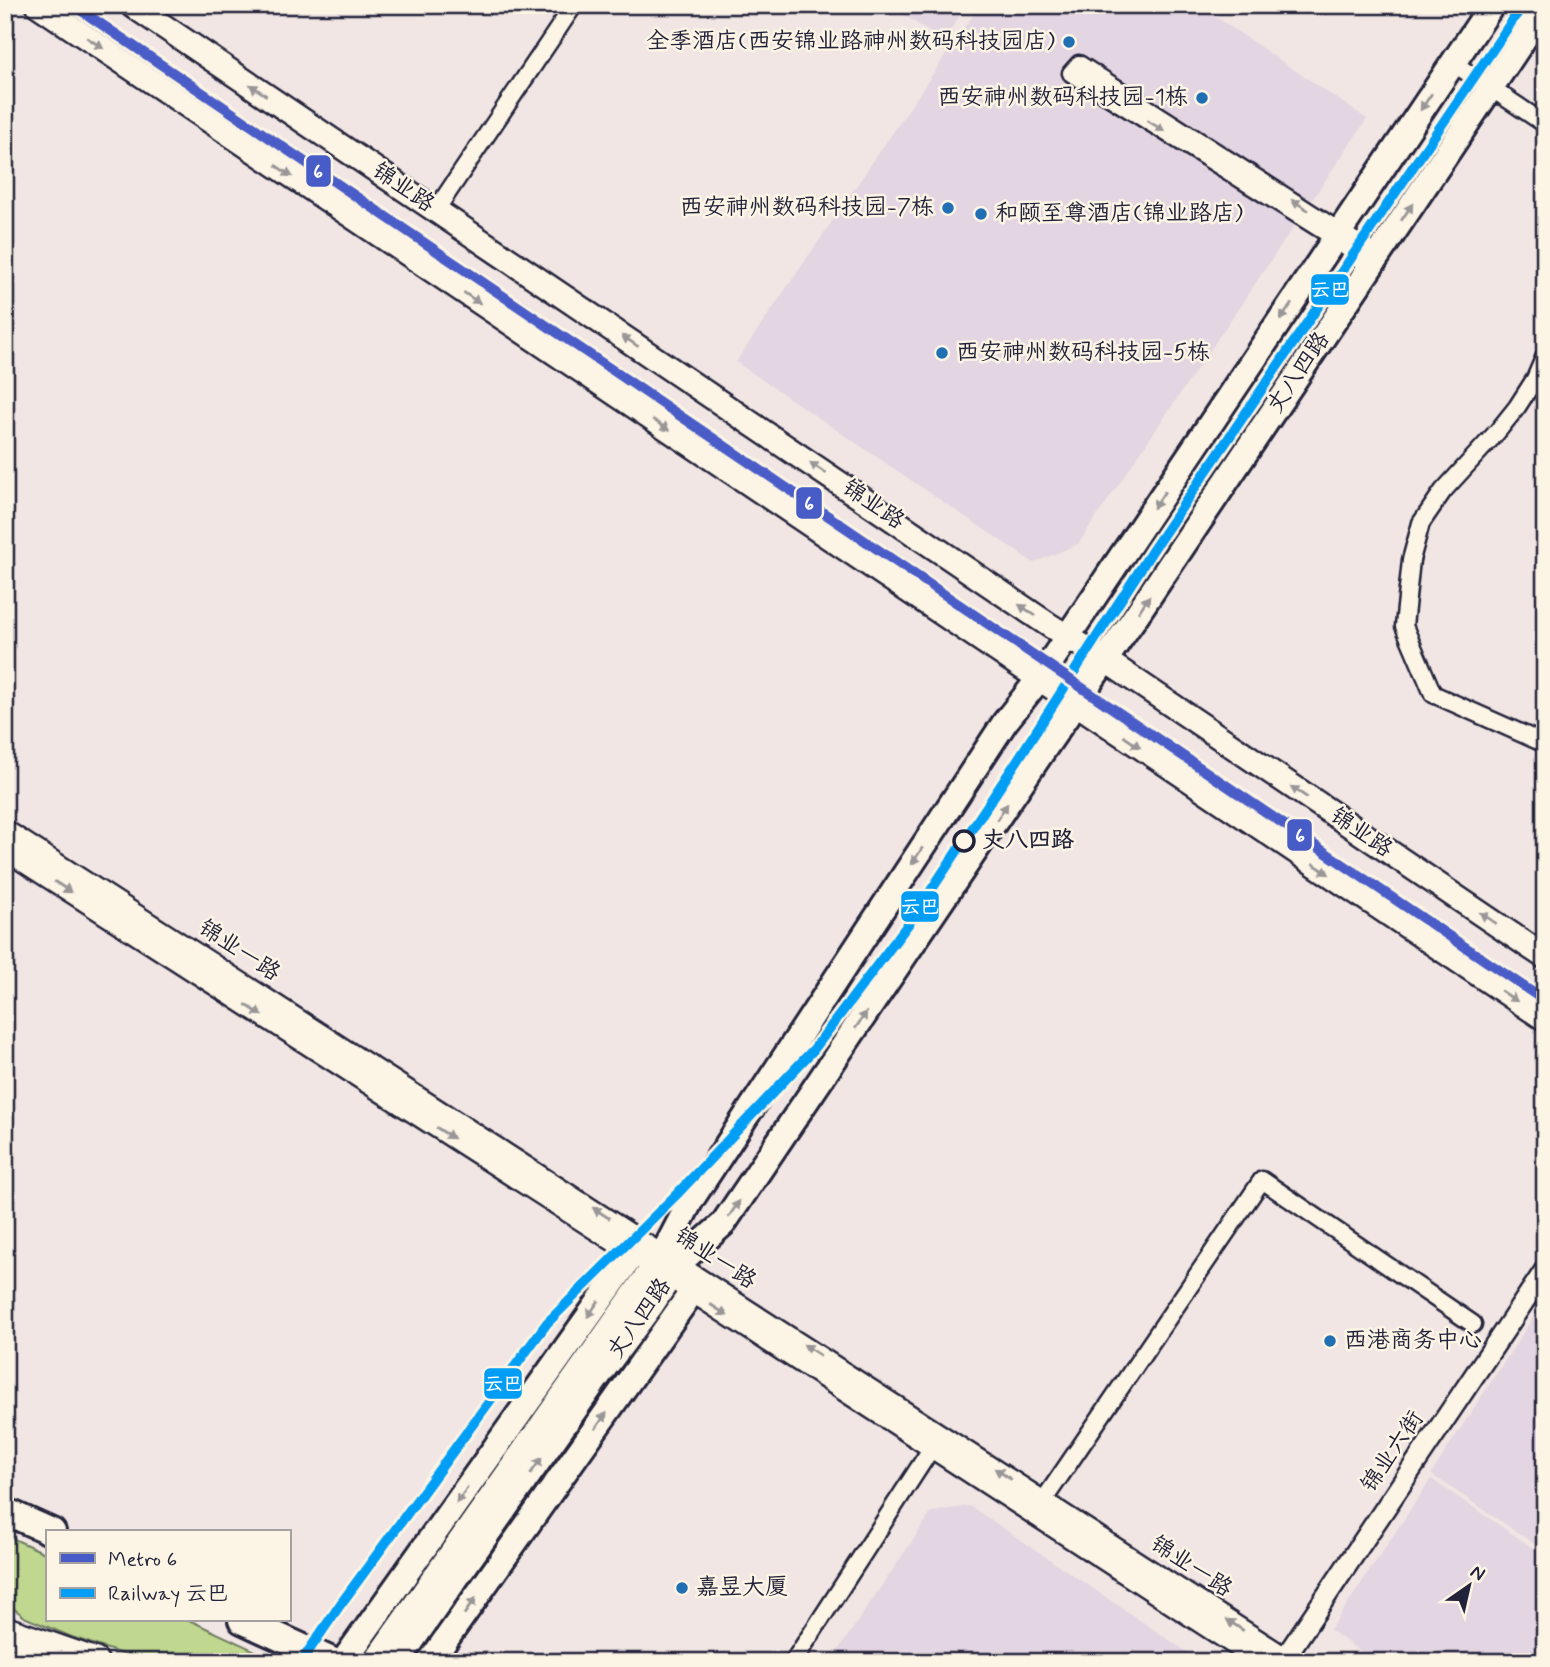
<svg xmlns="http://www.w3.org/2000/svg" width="1550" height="1667" font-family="Mynerve,'LXGW WenKai TC',sans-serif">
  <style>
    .built { fill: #e3d5e1 }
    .green { fill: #bfd78e; stroke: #707c64; stroke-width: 2 }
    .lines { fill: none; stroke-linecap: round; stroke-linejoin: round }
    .minor-casing { stroke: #22223b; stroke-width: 21 }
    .tertiary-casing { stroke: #22223b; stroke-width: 24 }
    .secondary-casing { stroke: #22223b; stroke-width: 28 }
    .primary-casing { stroke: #22223b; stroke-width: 30 }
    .trunk-casing { stroke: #22223b; stroke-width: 32 }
    .motorway-casing { stroke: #22223b; stroke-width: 33 }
    .minor { stroke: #fcf5e5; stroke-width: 16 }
    .tertiary { stroke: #fcf5e5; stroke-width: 19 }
    .secondary { stroke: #fcf5e5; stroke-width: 23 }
    .primary { stroke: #fcf5e5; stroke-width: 24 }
    .trunk { stroke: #fcf5e5; stroke-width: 26 }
    .motorway { stroke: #fcf5e5; stroke-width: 28 }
    .rail-1-casing { stroke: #fcf5e5; stroke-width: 16 }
    .rail-1 { stroke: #029ef5; stroke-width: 10 }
    .metro-1-casing { stroke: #fcf5e5; stroke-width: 16 }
    .metro-1 { stroke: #485cc7; stroke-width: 10 }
    .oneway { fill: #9a9698 }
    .poi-dot { fill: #1f6fb2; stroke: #fcf5e5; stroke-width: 2.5 }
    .stop-dot { fill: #fcf5e5; stroke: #22223b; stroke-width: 3.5 }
    .labels { text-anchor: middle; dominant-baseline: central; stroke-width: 5; stroke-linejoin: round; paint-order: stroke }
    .poi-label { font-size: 23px; fill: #22223b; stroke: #fcf5e5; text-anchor: start }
    .street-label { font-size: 23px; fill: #22223b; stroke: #fcf5e5 }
    .stop-label { font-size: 23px; font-weight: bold; fill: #22223b; stroke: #fcf5e5; text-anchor: start }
    .line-badge { stroke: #fcf5e5; stroke-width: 2.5 }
    .badge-label { font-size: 19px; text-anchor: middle; font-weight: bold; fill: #fff }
  </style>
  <rect width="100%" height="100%" fill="#f1e6e3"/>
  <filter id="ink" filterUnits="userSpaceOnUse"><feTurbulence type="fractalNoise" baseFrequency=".0143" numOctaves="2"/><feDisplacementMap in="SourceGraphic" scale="14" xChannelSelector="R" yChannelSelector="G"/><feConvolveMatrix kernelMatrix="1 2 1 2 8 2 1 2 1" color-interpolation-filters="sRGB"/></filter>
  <g filter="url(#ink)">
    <path class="built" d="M 889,5 L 967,5 L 943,41 Z
      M 980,5 L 1198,5 L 1367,119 L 1078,544 L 1034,563 L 736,362 Z
      M 1545,1299 L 1545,1551 L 1431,1474 Z
      M 1431,1479 L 1545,1556 L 1545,1662 L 1376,1662 L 1330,1630 Z
      M 970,1506 L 1202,1662 L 830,1662 L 932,1512 Z"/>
    <path class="green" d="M 5,1535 L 47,1554 L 47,1620 L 189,1620 L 279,1662 L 146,1662 L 72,1637 L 26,1618 L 5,1602 Z"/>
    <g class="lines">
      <defs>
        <path id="minor" d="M 1453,63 L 1545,124
          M 436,210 L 574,5
          M 1370,267 L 1335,238 L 1071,73 L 1079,64 L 1378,256
          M 1545,356 L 1535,379 L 1517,407 L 1497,432 L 1443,491 L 1421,523 L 1411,560 L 1404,626 L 1433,694 L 1545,744
          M 1037,1510 L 1262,1180 L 1473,1324
          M 793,1662 L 931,1449"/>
        <path id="tertiary" d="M 5,830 L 1292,1662
          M 5,850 L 643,1260
          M 680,1284 L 1261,1662
          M 1282,1662 L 1545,1270"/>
        <path id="secondary" d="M 38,5 L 1545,1019
          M 132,5 L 1049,625 L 1105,660 L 1545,957"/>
        <path id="primary" d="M 343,1662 L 633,1254
          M 375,1662 L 663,1254 L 691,1200 L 1005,722 L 1039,679 L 1492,5
          M 397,1662 L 599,1375 L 652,1304 L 678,1264 L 723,1224 L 1044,749 L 1137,614 L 1545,7
          M 430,1662 L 692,1292"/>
        <path id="trunk" d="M 5,1511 L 52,1532
          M 242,1620 L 334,1662"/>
        <path id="motorway" d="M 5,1631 L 94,1662"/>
      </defs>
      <use href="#minor" class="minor-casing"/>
      <use href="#tertiary" class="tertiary-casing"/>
      <use href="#secondary" class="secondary-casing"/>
      <use href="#primary" class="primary-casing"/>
      <use href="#trunk" class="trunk-casing"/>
      <use href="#motorway" class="motorway-casing"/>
      <use href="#minor" class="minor"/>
      <use href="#tertiary" class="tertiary"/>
      <use href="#secondary" class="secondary"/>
      <use href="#primary" class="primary"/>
      <use href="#trunk" class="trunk"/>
      <use href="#motorway" class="motorway"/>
      <defs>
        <path id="rail-1" d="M 301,1662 L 340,1605 L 547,1323 L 677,1194 L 814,1049 L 912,919 L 1017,761 L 1152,551 L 1523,5"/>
      </defs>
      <use href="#rail-1" class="rail-1-casing"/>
      <use href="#rail-1" class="rail-1"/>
      <defs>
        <path id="metro-1" d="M 73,5 L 1545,1001"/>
      </defs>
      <use href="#metro-1" class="metro-1-casing"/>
      <use href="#metro-1" class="metro-1"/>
    </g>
    <defs><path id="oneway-solid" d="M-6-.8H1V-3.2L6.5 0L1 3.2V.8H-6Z" transform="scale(1.75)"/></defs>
    <g class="oneway">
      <use href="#oneway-solid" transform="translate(95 43) rotate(34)"/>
      <use href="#oneway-solid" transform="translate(258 90) rotate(-146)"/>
      <use href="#oneway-solid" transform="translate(1426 102) rotate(124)"/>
      <use href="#oneway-solid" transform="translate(1156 126) rotate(32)"/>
      <use href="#oneway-solid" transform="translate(284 171) rotate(34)"/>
      <use href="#oneway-solid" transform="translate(1300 205) rotate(-148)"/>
      <use href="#oneway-solid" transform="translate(1407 212) rotate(-56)"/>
      <use href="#oneway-solid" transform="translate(472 298) rotate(34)"/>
      <use href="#oneway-solid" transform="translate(1286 312) rotate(124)"/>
      <use href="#oneway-solid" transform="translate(630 341) rotate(-146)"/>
      <use href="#oneway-solid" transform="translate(661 425) rotate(34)"/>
      <use href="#oneway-solid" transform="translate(818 468) rotate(-146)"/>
      <use href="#oneway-solid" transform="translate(1159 500) rotate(124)"/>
      <use href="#oneway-solid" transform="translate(1144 604) rotate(-56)"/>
      <use href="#oneway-solid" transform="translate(1027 610) rotate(-146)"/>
      <use href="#oneway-solid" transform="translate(1132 742) rotate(34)"/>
      <use href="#oneway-solid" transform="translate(1299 792) rotate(-146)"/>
      <use href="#oneway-solid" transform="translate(1002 812) rotate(-56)"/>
      <use href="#oneway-solid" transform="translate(917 856) rotate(123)"/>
      <use href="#oneway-solid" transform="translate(1321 869) rotate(34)"/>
      <use href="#oneway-solid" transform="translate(63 887) rotate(33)"/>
      <use href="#oneway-solid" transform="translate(1488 918) rotate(-146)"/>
      <use href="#oneway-solid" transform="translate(1509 996) rotate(34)"/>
      <use href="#oneway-solid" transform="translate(254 1010) rotate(33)"/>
      <use href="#oneway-solid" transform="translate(861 1020) rotate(-56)"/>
      <use href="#oneway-solid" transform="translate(445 1133) rotate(33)"/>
      <use href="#oneway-solid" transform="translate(734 1209) rotate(-56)"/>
      <use href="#oneway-solid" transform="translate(601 1213) rotate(-147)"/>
      <use href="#oneway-solid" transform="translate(593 1309) rotate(125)"/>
      <use href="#oneway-solid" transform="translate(719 1310) rotate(33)"/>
      <use href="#oneway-solid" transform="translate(812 1350) rotate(-147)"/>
      <use href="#oneway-solid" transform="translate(601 1421) rotate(-55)"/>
      <use href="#oneway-solid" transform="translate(536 1466) rotate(-55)"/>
      <use href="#oneway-solid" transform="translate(1003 1474) rotate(-147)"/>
      <use href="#oneway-solid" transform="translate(462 1495) rotate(125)"/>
      <use href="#oneway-solid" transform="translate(470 1606) rotate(-55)"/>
      <use href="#oneway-solid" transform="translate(1235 1625) rotate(-147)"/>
    </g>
  </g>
  <g class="poi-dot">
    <circle cx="1069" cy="42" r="7"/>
    <circle cx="1202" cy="98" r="7"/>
    <circle cx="948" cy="208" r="7"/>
    <circle cx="981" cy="214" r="7"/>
    <circle cx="942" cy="353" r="7"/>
    <circle cx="1330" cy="1341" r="7"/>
    <circle cx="682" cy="1588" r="7"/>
  </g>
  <circle class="stop-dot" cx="964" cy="841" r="10"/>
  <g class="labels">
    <g class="poi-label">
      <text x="1055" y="42" text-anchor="end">全季酒店(西安锦业路神州数码科技园店)</text>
      <text x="1188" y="98" text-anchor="end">西安神州数码科技园-1栋</text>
      <text x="934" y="208" text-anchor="end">西安神州数码科技园-7栋</text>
      <text x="995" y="214">和颐至尊酒店(锦业路店)</text>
      <text x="956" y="353">西安神州数码科技园-5栋</text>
      <text x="1344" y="1341">西港商务中心</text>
      <text x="696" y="1588">嘉昱大厦</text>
    </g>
    <g class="street-label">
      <text transform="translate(403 188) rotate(34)">锦业路</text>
      <text transform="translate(1299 373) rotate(-56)">丈八四路</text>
      <text transform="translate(873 505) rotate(34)">锦业路</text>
      <text transform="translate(1361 833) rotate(34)">锦业路</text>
      <text transform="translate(239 951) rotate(33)">锦业一路</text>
      <text transform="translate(715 1259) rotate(33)">锦业一路</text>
      <text transform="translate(640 1319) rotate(-55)">丈八四路</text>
      <text transform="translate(1393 1452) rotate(-56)">锦业六街</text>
      <text transform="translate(1191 1567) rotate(33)">锦业一路</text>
    </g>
    <g class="stop-label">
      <text x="982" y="841">丈八四路</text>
    </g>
  </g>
  <g class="line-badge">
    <rect x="305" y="154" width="27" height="34" rx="7" fill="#485cc7"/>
    <rect x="1310" y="273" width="40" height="33" rx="7" fill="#029ef5"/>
    <rect x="795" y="486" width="28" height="34" rx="7" fill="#485cc7"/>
    <rect x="1286" y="818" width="27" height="34" rx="7" fill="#485cc7"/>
    <rect x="900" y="890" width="40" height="33" rx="7" fill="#029ef5"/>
    <rect x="483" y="1367" width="40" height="33" rx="7" fill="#029ef5"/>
  </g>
  <g class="badge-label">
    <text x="318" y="178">6</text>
    <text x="1330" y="296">云巴</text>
    <text x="809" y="510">6</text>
    <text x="1300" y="842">6</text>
    <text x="920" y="913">云巴</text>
    <text x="503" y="1390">云巴</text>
  </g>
  <rect width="1550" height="1667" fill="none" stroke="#fcf5e5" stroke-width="28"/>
  <rect x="14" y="14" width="1522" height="1639" fill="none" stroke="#22223b" stroke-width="2.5" filter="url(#ink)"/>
  <rect x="46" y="1530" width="245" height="91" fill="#fcf5e5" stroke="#a5a1a1" stroke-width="2"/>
  <rect x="60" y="1553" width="35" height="10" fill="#485cc7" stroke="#a5a1a1" stroke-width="2"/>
  <text x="108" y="1566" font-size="21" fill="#22223b">Metro 6</text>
  <rect x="60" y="1588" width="35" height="10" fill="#029ef5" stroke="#a5a1a1" stroke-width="2"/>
  <text x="108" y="1600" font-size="21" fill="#22223b">Railway 云巴</text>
  <g transform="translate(1469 1586) rotate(34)" stroke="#fcf5e5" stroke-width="5" paint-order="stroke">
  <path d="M0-5L12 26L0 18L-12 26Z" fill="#22223b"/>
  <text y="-10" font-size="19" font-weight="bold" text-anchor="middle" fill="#22223b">N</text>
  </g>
</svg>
